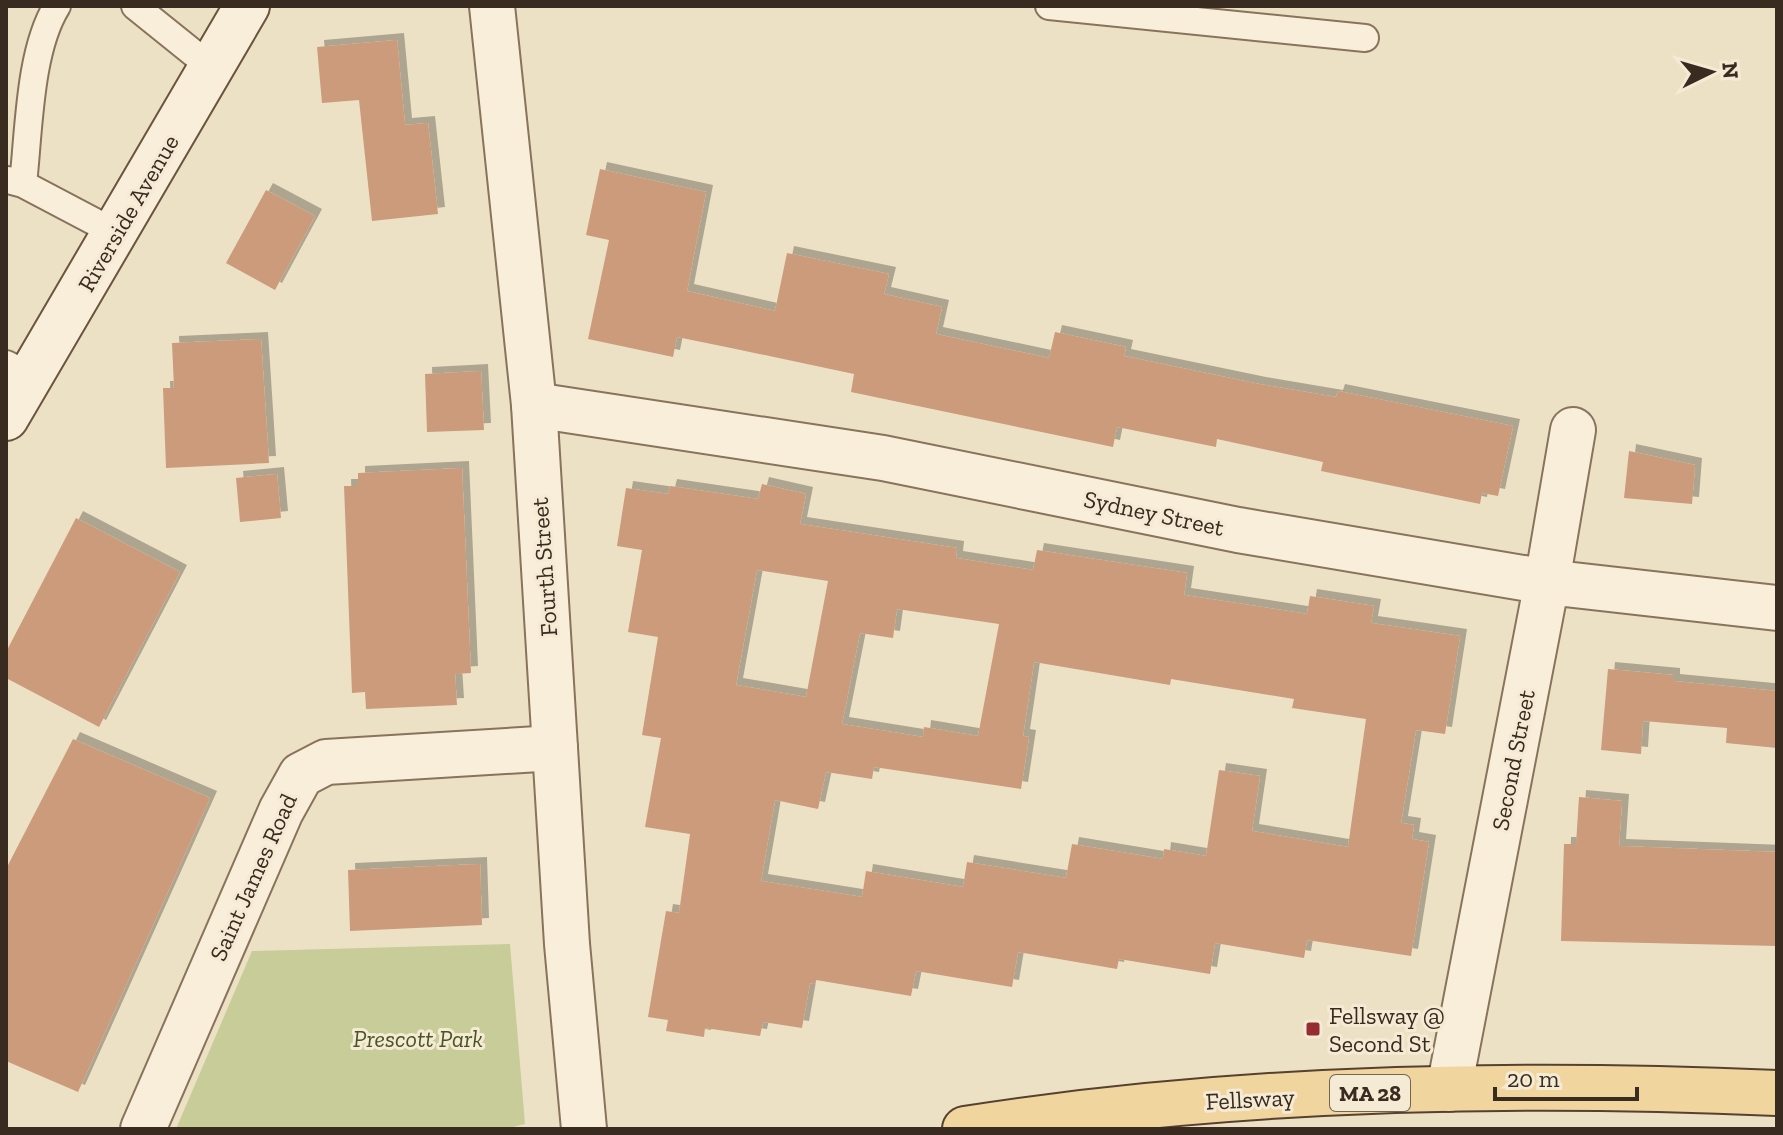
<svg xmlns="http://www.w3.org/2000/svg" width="1783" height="1135" font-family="'Zilla Slab',serif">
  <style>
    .green { fill: #c7cc99 }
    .building { fill: #cb9b7c; fill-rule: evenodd; filter: url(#shadow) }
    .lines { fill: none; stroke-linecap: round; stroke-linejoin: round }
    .service-casing { stroke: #88735c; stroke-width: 30 }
    .minor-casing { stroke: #88735c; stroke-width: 48 }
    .tertiary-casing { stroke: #88735c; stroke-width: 48 }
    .secondary-casing { stroke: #6a543f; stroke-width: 48 }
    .primary-casing { stroke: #564130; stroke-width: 48 }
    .service { stroke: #f8eed9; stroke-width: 26 }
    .minor { stroke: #f8eed9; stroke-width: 44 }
    .tertiary { stroke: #f8eed9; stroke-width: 44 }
    .secondary { stroke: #f8eed9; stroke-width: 44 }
    .primary { stroke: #f0d59e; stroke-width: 44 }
    .poi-dot { fill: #962d30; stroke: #f5ebd5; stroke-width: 3 }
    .labels { text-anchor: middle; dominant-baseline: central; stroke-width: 6; stroke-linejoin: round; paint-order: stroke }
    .shield { fill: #f5ebd5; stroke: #716556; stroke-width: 2 }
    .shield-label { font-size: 22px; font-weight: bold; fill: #392b1f }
    .street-label { font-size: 24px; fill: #392b1f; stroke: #f5ebd5 }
    .poi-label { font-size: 24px; fill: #392b1f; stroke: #f5ebd5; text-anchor: start }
    .park-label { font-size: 24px; font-style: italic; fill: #4a5526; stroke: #f5ebd5 }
  </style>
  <defs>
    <filter id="shadow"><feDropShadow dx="7" dy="-7" stdDeviation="0" flood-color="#0004"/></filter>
  </defs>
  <rect width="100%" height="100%" fill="#ede1c5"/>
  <path class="green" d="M 510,944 L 525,1124 L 505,1129 L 176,1129 L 252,951 Z"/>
  <path class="building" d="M 397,40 L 405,125 L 428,123 L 438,214 L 372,221 L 359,100 L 322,103 L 317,47 Z
    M 600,169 L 706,192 L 687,291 L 775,311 L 787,253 L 889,274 L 884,294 L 942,307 L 936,334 L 1049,358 L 1055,332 L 1126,347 L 1124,356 L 1259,384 L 1336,397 L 1338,391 L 1513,426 L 1498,496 L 1482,493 L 1480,504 L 1321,471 L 1323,462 L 1217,439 L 1216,447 L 1117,427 L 1113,447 L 851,392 L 854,374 L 731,348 L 677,337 L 673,357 L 588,339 L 609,240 L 586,235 Z
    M 266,190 L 315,216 L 275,290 L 226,263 Z
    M 261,339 L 269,463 L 166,468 L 163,388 L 174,388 L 172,343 Z
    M 481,371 L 484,430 L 427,432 L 425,374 Z
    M 1629,451 L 1695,465 L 1692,504 L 1624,498 Z
    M 462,468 L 471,673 L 455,674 L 457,705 L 366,709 L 365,692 L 352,693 L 344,486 L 358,486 L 358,473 Z
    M 277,474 L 281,518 L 240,522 L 236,478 Z
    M 762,484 L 806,494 L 800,524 L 957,548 L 956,558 L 1033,570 L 1037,550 L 1095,559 L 1187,573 L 1184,595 L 1307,614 L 1310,596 L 1374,606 L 1371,623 L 1460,636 L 1445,734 L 1416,730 L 1401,823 L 1414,825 L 1412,839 L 1429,842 L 1411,956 L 1307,940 L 1304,958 L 1215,943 L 1210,974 L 1119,959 L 1117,969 L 1018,952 L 1012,987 L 916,971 L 911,996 L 816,980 L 815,984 L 810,983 L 802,1028 L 763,1022 L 760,1036 L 705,1028 L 704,1037 L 666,1031 L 668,1020 L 648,1017 L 666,911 L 679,913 L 690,834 L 645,827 L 661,738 L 642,735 L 658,637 L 628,632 L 642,550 L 617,546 L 626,488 L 668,494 L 670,486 L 758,499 ZM 757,570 L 828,581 L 806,697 L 736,685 ZM 897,609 L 999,624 L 978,736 L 924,727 L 923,737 L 842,724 L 860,633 L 893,638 ZM 1034,662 L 1170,685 L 1171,679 L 1294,699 L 1292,708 L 1366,719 L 1348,847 L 1252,831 L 1260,776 L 1219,770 L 1206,856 L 1164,849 L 1163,859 L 1072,844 L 1066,878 L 967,862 L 963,887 L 866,871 L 862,897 L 761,881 L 775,800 L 818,809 L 826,772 L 872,779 L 874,767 L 1021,789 L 1029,737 L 1023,736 Z
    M 76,518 L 180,572 L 99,727 L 6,678 L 6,652 Z
    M 1608,669 L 1673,675 L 1673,681 L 1777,691 L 1777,748 L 1726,743 L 1727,728 L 1643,721 L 1641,754 L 1601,750 Z
    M 73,739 L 210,798 L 78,1092 L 6,1061 L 6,869 Z
    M 1579,797 L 1622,801 L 1619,846 L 1777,852 L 1777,946 L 1561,941 L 1564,844 L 1576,844 Z
    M 480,864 L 482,925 L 350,931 L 348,870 Z"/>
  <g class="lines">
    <defs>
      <path id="service" d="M 135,6 L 212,68
        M 1049,6 L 1365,38
        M 8,180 L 23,184 L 116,233
        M 23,184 C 29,131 29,51 57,6
        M 6,364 L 32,377"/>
      <path id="minor" d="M 534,405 L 883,458 L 1238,530 L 1547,582 L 1777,608
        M 1449,1089 L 1547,582 L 1573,430
        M 143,1129 L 281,811 L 301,775 L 326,762 L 555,748"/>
      <path id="tertiary" d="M 492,6 L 534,405 L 567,944 L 584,1129"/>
      <path id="secondary" d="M 6,418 L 247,6"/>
      <path id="primary" d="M 965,1129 C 1232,1087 1507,1081 1777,1093"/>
    </defs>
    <use href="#service" class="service-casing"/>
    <use href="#minor" class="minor-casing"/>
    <use href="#tertiary" class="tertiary-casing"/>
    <use href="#secondary" class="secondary-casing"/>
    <use href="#primary" class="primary-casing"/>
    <use href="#service" class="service"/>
    <use href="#minor" class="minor"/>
    <use href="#tertiary" class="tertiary"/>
    <use href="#secondary" class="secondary"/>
    <use href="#primary" class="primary"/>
  </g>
  <rect class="poi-dot" x="1305" y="1021" width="16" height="16" rx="4"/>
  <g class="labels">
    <rect class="shield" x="1330" y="1075" width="80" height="36" rx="6"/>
    <g class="shield-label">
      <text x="1370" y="1093">MA 28</text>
    </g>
    <g class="street-label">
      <text transform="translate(128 213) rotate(-60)">Riverside Avenue</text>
      <text transform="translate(1154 513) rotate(12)">Sydney Street</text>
      <text transform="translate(544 567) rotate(-94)">Fourth Street</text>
      <text transform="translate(1513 760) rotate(-79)">Second Street</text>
      <text transform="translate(253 877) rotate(-66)">Saint James Road</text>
      <text transform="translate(1250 1099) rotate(-3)">Fellsway</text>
    </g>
    <g class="poi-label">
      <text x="1329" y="1015">Fellsway @<tspan x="1329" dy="28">Second St</tspan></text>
    </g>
    <g class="park-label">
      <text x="418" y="1038">Prescott Park</text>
    </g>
  </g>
  <rect width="1783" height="1135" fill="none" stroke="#392b1f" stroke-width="16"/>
  <g transform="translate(1711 72) rotate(85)" stroke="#f5ebd5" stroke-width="6" paint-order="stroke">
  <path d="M0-6L14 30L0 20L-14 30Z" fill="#392b1f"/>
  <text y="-12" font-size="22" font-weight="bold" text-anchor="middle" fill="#392b1f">N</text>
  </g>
  <path d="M1495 1087v12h142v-12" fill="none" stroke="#392b1f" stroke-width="4"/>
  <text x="1507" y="1087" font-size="24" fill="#392b1f" stroke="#f5ebd5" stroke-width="6" paint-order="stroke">20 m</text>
</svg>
